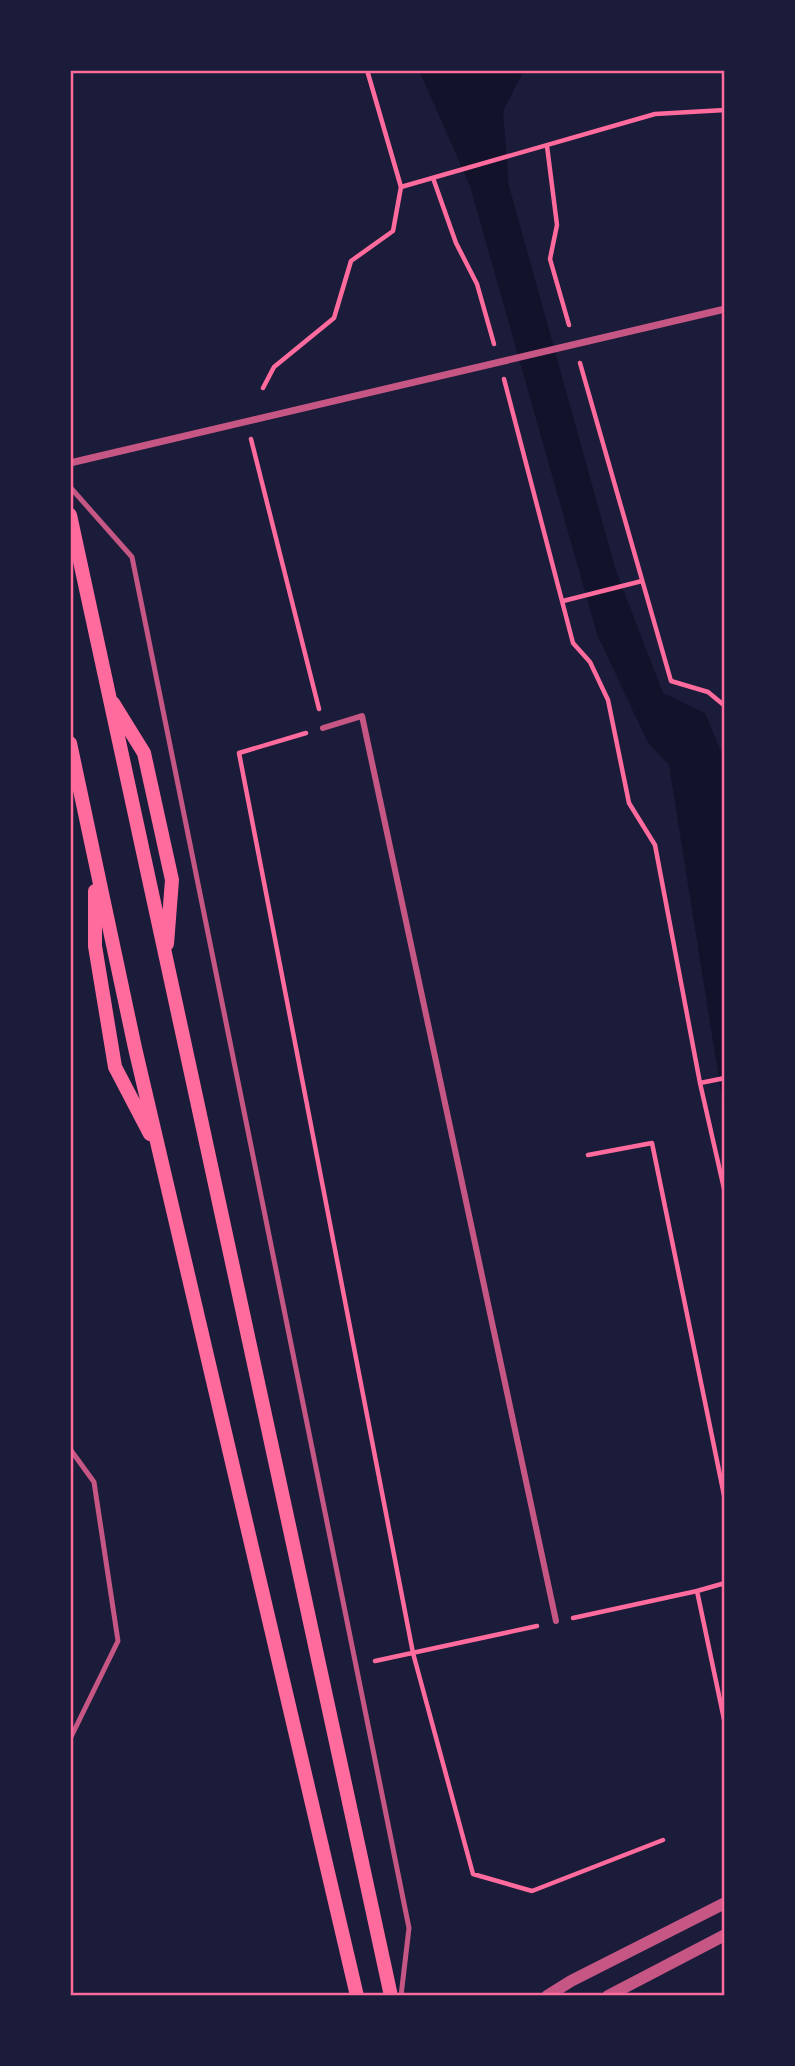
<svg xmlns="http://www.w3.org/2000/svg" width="795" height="2066" font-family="'IBM Plex Sans',sans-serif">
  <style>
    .water { fill: #12122b }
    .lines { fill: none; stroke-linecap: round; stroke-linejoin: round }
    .path { stroke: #ff6b9d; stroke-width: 4.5 }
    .service { stroke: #c65784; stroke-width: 5 }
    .pedestrian { stroke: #c65784; stroke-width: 6 }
    .minor { stroke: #c65784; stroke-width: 7 }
    .tertiary { stroke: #c65784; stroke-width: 12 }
    .secondary { stroke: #ff6b9d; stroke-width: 14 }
    .neatline { fill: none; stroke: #ff6b9d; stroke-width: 2.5 }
  </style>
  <rect width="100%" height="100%" fill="#1b1b3a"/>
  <path class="water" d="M 419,70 L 524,70 L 503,111 L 509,186 L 616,571 L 663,693 L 705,713 L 725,761 L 725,1117 L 669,765 L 648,743 L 597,634 L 470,186 Z"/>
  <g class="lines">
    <path class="path" d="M 547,146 L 557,225 L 550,259 L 569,325
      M 433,178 L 456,243 L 477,284 L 494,344
      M 401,187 L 655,114 L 725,110
      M 580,363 L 671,681 L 708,692 L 725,706
      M 504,379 L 573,643 L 590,662 L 608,700 L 629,803 L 655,845 L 700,1083 L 725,1193
      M 263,388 L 274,367 L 334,318 L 351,261 L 393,231 L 401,187 L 367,70
      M 251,439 L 319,709
      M 563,601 L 642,581
      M 306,733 L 239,753 L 413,1653 L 473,1874 L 532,1891 L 663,1840
      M 700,1083 L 725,1078
      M 588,1155 L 652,1143 L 725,1500
      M 725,1583 L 697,1591 L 725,1724
      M 573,1618 L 697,1591
      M 375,1661 L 537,1626"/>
    <path class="service" d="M 70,487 L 132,557 L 409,1928 L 401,1996
      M 70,1449 L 94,1482 L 118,1641 L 70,1739"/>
    <path class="pedestrian" d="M 323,728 L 362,716 L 556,1621"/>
    <path class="minor" d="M 70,463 L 725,309"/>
    <path class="tertiary" d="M 547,1996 L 571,1981 L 725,1903
      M 608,1996 L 725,1935"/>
    <path class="secondary" d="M 70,515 L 391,1996
      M 113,703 L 144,753 L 172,880 L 167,944
      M 70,743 L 135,1048 L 357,1996
      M 95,891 L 95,946 L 115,1067 L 150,1134"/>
  </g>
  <rect width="795" height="2066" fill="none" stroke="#1b1b3a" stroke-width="144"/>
  <rect x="72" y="72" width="651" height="1922" class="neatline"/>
</svg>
